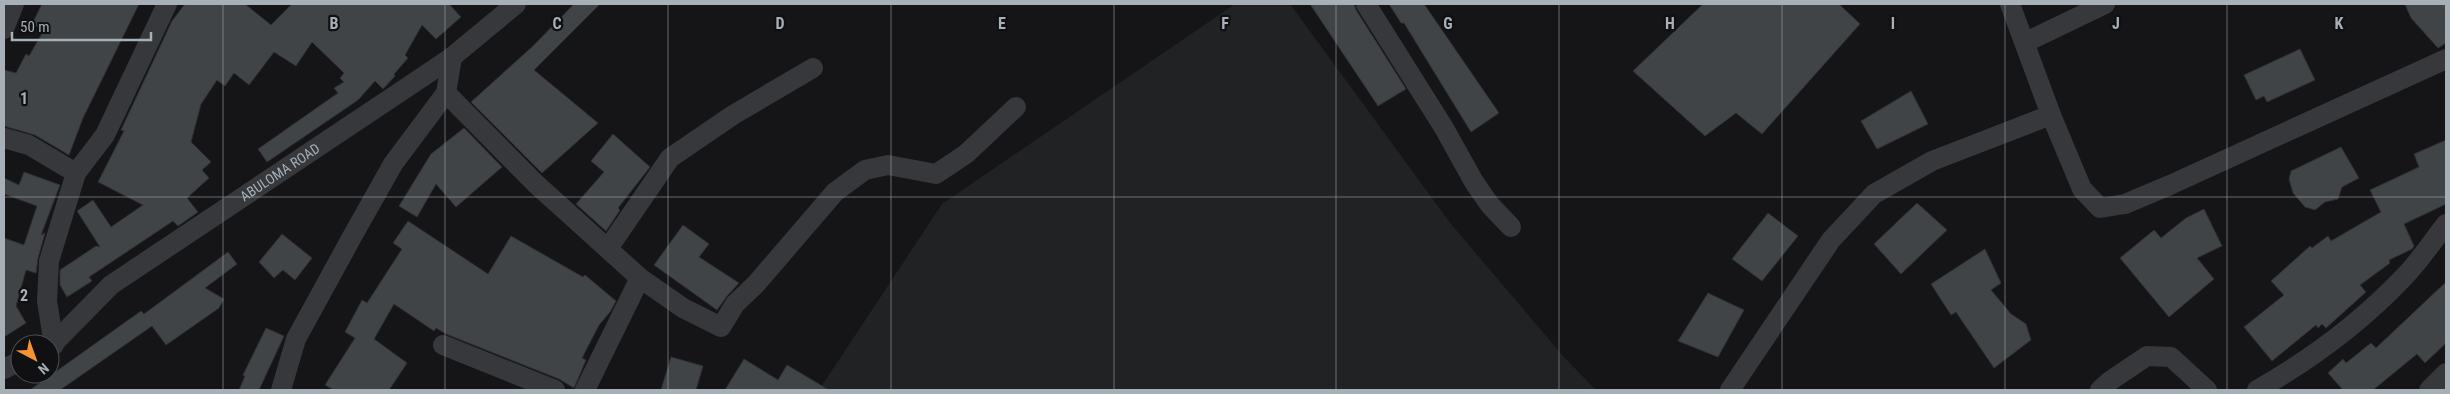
<svg xmlns="http://www.w3.org/2000/svg" width="2450" height="394" font-family="'Roboto Condensed',sans-serif">
  <style>
    .built { fill: #212224 }
    .building { fill: #414447; stroke: #2f3033 }
    .lines { fill: none; stroke-linecap: round; stroke-linejoin: round }
    .minor { stroke: #36383c; stroke-width: 20 }
    .grid { fill: none; stroke: #a7afb7; stroke-width: 1; stroke-opacity: 0.55 }
    .labels { text-anchor: middle; dominant-baseline: central; stroke-width: 4.5; stroke-linejoin: round; paint-order: stroke }
    .street-label { font-size: 14px; fill: #a7afb7; stroke: #101012 }
    .grid-label { font-size: 16px; text-anchor: middle; font-weight: bold; fill: #a7afb7; stroke: #101012; stroke-width: 4.5; stroke-linejoin: round; paint-order: stroke }
  </style>
  <rect width="100%" height="100%" fill="#151517"/>
  <path class="built" d="M 1235,4 L 1290,4 L 1451,224 L 1564,357 L 1596,390 L 819,390 L 942,204 Z"/>
  <path class="building" d="M 42,4 L 139,4 L 83,118 L 69,155 L 35,135 L 4,126 L 4,70 L 16,73 L 26,54 L 29,56 L 44,30 L 32,24 Z
    M 185,4 L 245,4 L 271,25 L 292,4 L 449,4 L 461,17 L 436,39 L 422,25 L 405,55 L 408,58 L 394,74 L 395,76 L 383,89 L 375,81 L 358,100 L 267,162 L 258,149 L 338,93 L 334,88 L 344,82 L 340,78 L 344,73 L 312,42 L 296,66 L 274,52 L 249,85 L 234,73 L 225,86 L 217,80 L 201,104 L 191,142 L 211,162 L 202,170 L 209,178 L 187,198 L 198,212 L 178,226 L 173,221 L 89,277 L 92,281 L 67,297 L 60,285 L 60,270 L 96,246 L 100,247 L 77,211 L 93,200 L 111,227 L 143,205 L 98,182 L 124,131 L 121,130 L 172,21 Z
    M 574,4 L 600,4 L 534,70 L 598,123 L 542,173 L 471,102 L 533,46 Z
    M 1310,4 L 1354,4 L 1356,10 L 1406,89 L 1378,106 Z
    M 1389,4 L 1424,4 L 1499,113 L 1471,132 L 1404,23 L 1401,23 Z
    M 1703,4 L 1839,4 L 1860,24 L 1762,134 L 1736,113 L 1705,136 L 1633,71 Z
    M 2405,4 L 2446,4 L 2446,43 L 2438,48 L 2411,18 Z
    M 2300,49 L 2315,80 L 2267,102 L 2264,96 L 2256,100 L 2244,75 Z
    M 1911,91 L 1928,124 L 1877,149 L 1861,121 Z
    M 464,128 L 502,167 L 456,207 L 436,184 L 417,217 L 399,206 L 431,154 Z
    M 613,134 L 650,167 L 618,208 L 620,210 L 606,231 L 576,204 L 604,172 L 591,161 Z
    M 2446,140 L 2446,204 L 2404,224 L 2414,246 L 2412,249 L 2389,260 L 2390,263 L 2360,285 L 2366,292 L 2326,328 L 2322,324 L 2318,328 L 2316,325 L 2272,361 L 2244,327 L 2284,295 L 2271,281 L 2310,246 L 2312,248 L 2328,236 L 2331,241 L 2381,212 L 2370,190 L 2419,167 L 2414,154 Z
    M 2341,147 L 2359,178 L 2342,187 L 2338,199 L 2325,202 L 2315,210 L 2305,207 L 2293,193 L 2289,179 L 2291,171 Z
    M 24,172 L 60,185 L 41,235 L 45,233 L 38,258 L 36,273 L 26,270 L 16,306 L 26,323 L 4,337 L 4,238 L 24,245 L 37,206 L 4,194 L 4,178 L 19,185 Z
    M 1917,203 L 1947,230 L 1901,274 L 1874,244 Z
    M 2204,209 L 2222,246 L 2197,258 L 2214,279 L 2169,317 L 2120,258 L 2154,230 L 2161,238 L 2186,218 Z
    M 1768,213 L 1798,236 L 1762,281 L 1732,259 Z
    M 408,221 L 488,274 L 511,236 L 583,277 L 585,275 L 616,301 L 610,312 L 599,325 L 582,358 L 586,360 L 574,388 L 559,379 L 446,334 L 436,328 L 434,331 L 394,304 L 374,339 L 407,363 L 389,390 L 334,390 L 325,385 L 355,338 L 345,332 L 362,300 L 367,303 L 402,249 L 393,243 Z
    M 683,225 L 709,244 L 699,257 L 739,283 L 727,296 L 717,310 L 654,265 Z
    M 282,234 L 312,258 L 295,280 L 283,270 L 274,278 L 259,262 Z
    M 1985,249 L 2001,283 L 1991,290 L 2011,314 L 2026,324 L 2031,340 L 1994,368 L 1956,312 L 1951,315 L 1931,284 Z
    M 228,252 L 237,264 L 205,288 L 224,299 L 219,308 L 166,345 L 152,326 L 60,390 L 30,390 L 141,311 L 144,314 Z
    M 2446,282 L 2446,343 L 2425,363 L 2417,354 L 2373,390 L 2343,390 L 2328,373 L 2343,359 L 2346,363 L 2371,343 L 2376,348 Z
    M 1708,293 L 1744,310 L 1718,357 L 1678,341 Z
    M 266,328 L 284,336 L 259,390 L 239,390 L 245,376 L 243,375 Z
    M 671,357 L 703,366 L 696,390 L 661,390 Z
    M 744,359 L 778,380 L 787,365 L 829,390 L 725,390 Z"/>
  <g class="lines">
    <g class="minor">
      <path d="M 1366,4 L 1444,128 L 1474,182 L 1490,205 L 1511,227"/>
      <path d="M 2010,4 L 2051,115 L 2082,189 L 2100,208 L 2125,204 L 2170,185 L 2446,59"/>
      <path d="M 4,29 L 14,4"/>
      <path d="M 2026,42 L 2105,4"/>
      <path d="M 446,93 L 536,184 L 640,278 L 683,308 L 721,327 L 735,304 L 756,284 L 835,192 L 865,170 L 888,165 L 936,174 L 966,154 L 1016,107"/>
      <path d="M 4,138 L 29,145 L 76,173"/>
      <path d="M 609,247 L 670,158 L 733,115 L 813,68"/>
      <path d="M 54,345 L 47,301 L 49,261 L 76,173 L 105,135 L 167,4"/>
      <path d="M 443,345 L 555,390"/>
      <path id="s1" d="M 50,347 L 111,285 L 412,84 L 452,57 L 516,4"/>
      <path d="M 4,369 L 20,361"/>
      <path d="M 281,390 L 296,339 L 353,235 L 393,164 L 446,93 L 452,57"/>
      <path d="M 585,390 L 640,278"/>
      <path d="M 1730,390 L 1831,240 L 1874,194 L 1932,161 L 2051,115"/>
      <path d="M 2100,390 L 2110,381 L 2147,356 L 2171,357 L 2207,390"/>
      <path d="M 2257,390 C 2310,360 2361,322 2403,278 C 2419,262 2432,242 2446,224"/>
      <path d="M 2429,390 L 2446,373"/>
    </g>
  </g>
  <path class="grid" d="M 223,4 L 223,390M 445,4 L 445,390M 668,4 L 668,390M 891,4 L 891,390M 1114,4 L 1114,390M 1336,4 L 1336,390M 1559,4 L 1559,390M 1782,4 L 1782,390M 2005,4 L 2005,390M 2227,4 L 2227,390M 4,197 L 2446,197"/>
  <g class="labels">
    <g class="street-label">
      <text stroke="none"><textPath href="#s1" startOffset="290">ABULOMA ROAD</textPath></text>
    </g>
  </g>
  <g class="grid-label">
    <text x="334" y="29">B</text>
    <text x="557" y="29">C</text>
    <text x="780" y="29">D</text>
    <text x="1002" y="29">E</text>
    <text x="1225" y="29">F</text>
    <text x="1448" y="29">G</text>
    <text x="1670" y="29">H</text>
    <text x="1893" y="29">I</text>
    <text x="2116" y="29">J</text>
    <text x="2339" y="29">K</text>
    <text x="24" y="104">1</text>
    <text x="24" y="301">2</text>
  </g>
  <rect width="2450" height="394" fill="none" stroke="#a7afb7" stroke-width="10"/>
  <g transform="translate(35 359) rotate(139)"><circle r="24" fill="#101012" stroke="#4c5054"/>
  <path d="M0-4L9 19L0 12L-9 19Z" fill="#f39331"/>
  <text y="-8" font-size="14" font-weight="bold" text-anchor="middle" fill="#a7afb7">N</text>
  </g>
  <path d="M12 32v8h139v-8" fill="none" stroke="#a7afb7" stroke-width="2.5"/>
  <text x="20" y="32" font-size="15" fill="#a7afb7" stroke="#101012" stroke-width="4" paint-order="stroke">50 m</text>
</svg>
